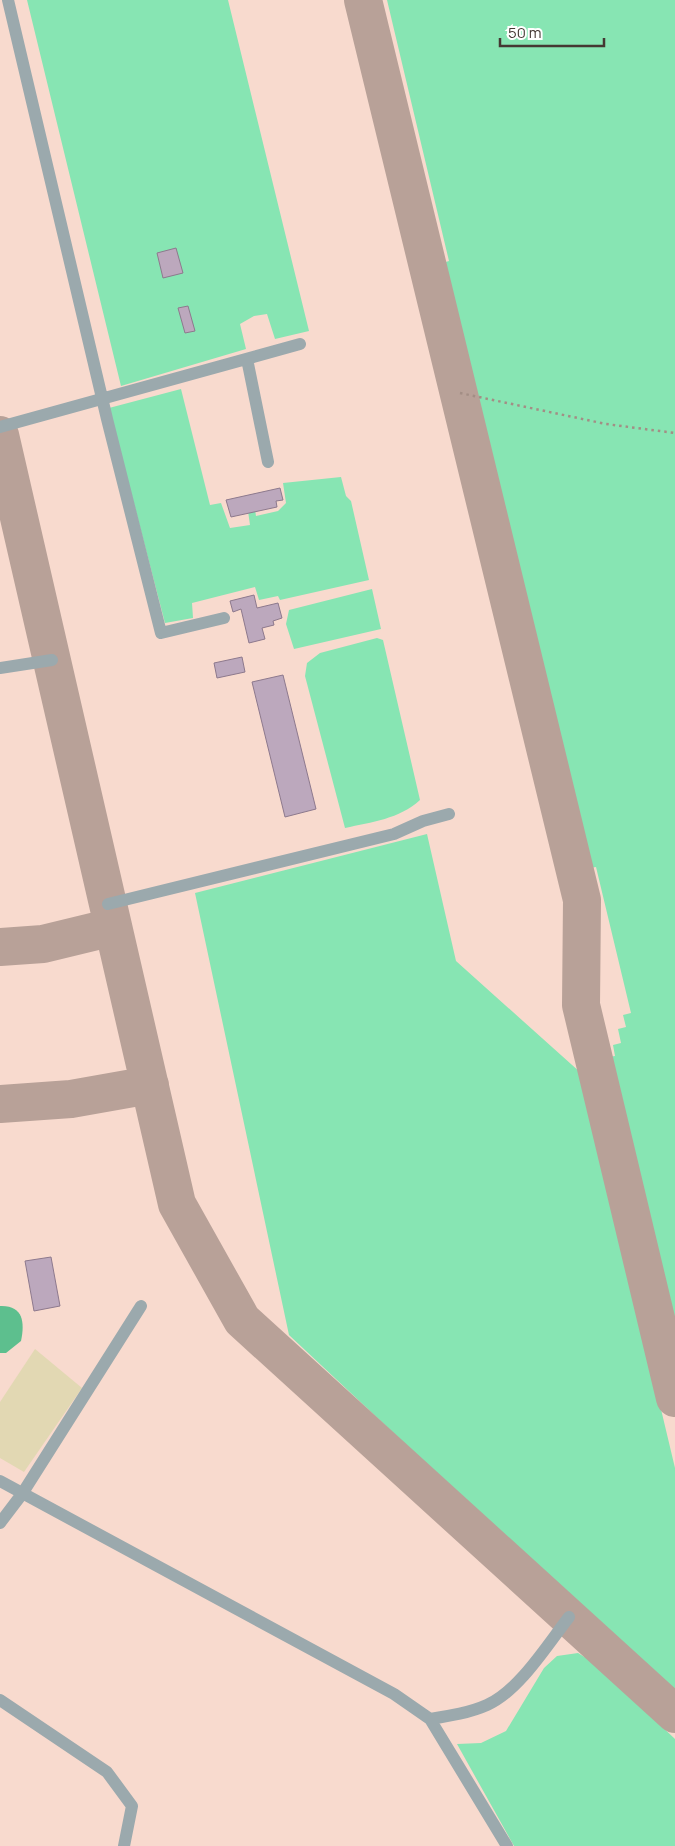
<svg xmlns="http://www.w3.org/2000/svg" width="675" height="1846" font-family="Manrope,sans-serif">
  <style>
    .green { fill: #87e5b3 }
    .forest { fill: #5dbf8e }
    .sand { fill: #e2d8b3 }
    .lines { fill: none; stroke-linecap: round; stroke-linejoin: round }
    .taxiway { stroke: #b8a198; stroke-width: 38 }
    .building { fill: #bca8bd; stroke: #8d798d }
    .path { stroke: #a38e85; stroke-width: 2.5; stroke-dasharray: 2.5 4; stroke-linecap: butt }
    .minor { stroke: #9ba9ad; stroke-width: 12 }
  </style>
  <rect width="100%" height="100%" fill="#f8dace"/>
  <path class="green" d="M 27,0 L 228,0 L 309,331 L 275,339 L 267,314 L 254,316 L 240,324 L 246,349 L 121,386 Z
    M 387,0 L 675,0 L 675,1335 L 608,1057 L 615,1056 L 613,1045 L 621,1043 L 618,1029 L 626,1027 L 623,1015 L 631,1013 L 596,867 L 584,869 L 439,264 L 449,261 Z
    M 181,389 L 210,505 L 221,503 L 230,528 L 250,525 L 246,497 L 253,497 L 256,516 L 278,511 L 286,503 L 283,483 L 341,477 L 346,496 L 351,501 L 369,580 L 280,600 L 278,596 L 259,600 L 255,587 L 192,603 L 193,618 L 165,623 L 109,408 Z
    M 372,589 L 381,629 L 294,649 L 286,624 L 289,610 Z
    M 377,638 L 383,640 L 420,800 C 399,819 372,822 345,828 L 305,676 L 307,663 L 320,653 Z
    M 427,834 L 456,961 L 581,1073 L 675,1468 L 675,1697 L 289,1335 L 195,893 Z
    M 578,1653 L 596,1664 L 675,1739 L 675,1846 L 514,1846 L 457,1744 L 481,1743 L 506,1731 L 544,1668 L 557,1656 Z"/>
  <path class="forest" d="M 0,1306 C 23,1305 25,1322 21,1341 L 6,1353 L 0,1353 Z"/>
  <path class="sand" d="M 35,1349 L 82,1388 L 24,1472 L 0,1458 L 0,1402 Z"/>
  <g class="lines">
    <path class="taxiway" d="M 363,0 L 582,900 L 581,1005 L 675,1398
      M 0,435 L 177,1204 L 242,1320 L 675,1714
      M 0,947 L 43,944 L 113,927
      M 0,1104 L 71,1099 L 150,1085"/>
  </g>
  <path class="building" d="M 176,248 L 183,273 L 163,278 L 157,253 Z
    M 188,306 L 195,331 L 185,333 L 178,308 Z
    M 280,488 L 283,500 L 276,501 L 277,507 L 231,517 L 226,500 Z
    M 254,595 L 257,608 L 278,603 L 282,618 L 273,621 L 274,625 L 262,628 L 265,639 L 249,643 L 241,609 L 233,612 L 230,601 Z
    M 242,657 L 245,672 L 217,678 L 214,663 Z
    M 283,675 L 316,809 L 285,817 L 252,682 Z
    M 51,1257 L 60,1306 L 34,1311 L 25,1261 Z"/>
  <g class="lines">
    <path class="path" d="M 460,393 L 606,424 L 675,433"/>
    <path class="minor" d="M 8,0 L 107,419 L 161,633 L 224,618
      M 247,359 L 268,462
      M 0,427 L 300,344
      M 0,668 L 52,660
      M 108,904 L 394,834 L 423,821 L 449,814
      M 0,1481 L 394,1694 L 430,1719 L 507,1846
      M 0,1523 L 22,1494 L 141,1306
      M 0,1700 L 107,1772 L 132,1806 L 124,1846
      M 430,1719 C 449,1716 469,1713 487,1705 C 519,1691 548,1644 569,1617"/>
  </g>
  <path d="M500 38v8h104v-8" fill="none" stroke="#443833" stroke-width="2.5"/>
  <text x="508" y="38" font-size="15" fill="#443833" stroke="#ffffff" stroke-width="4" paint-order="stroke">50 m</text>
</svg>
